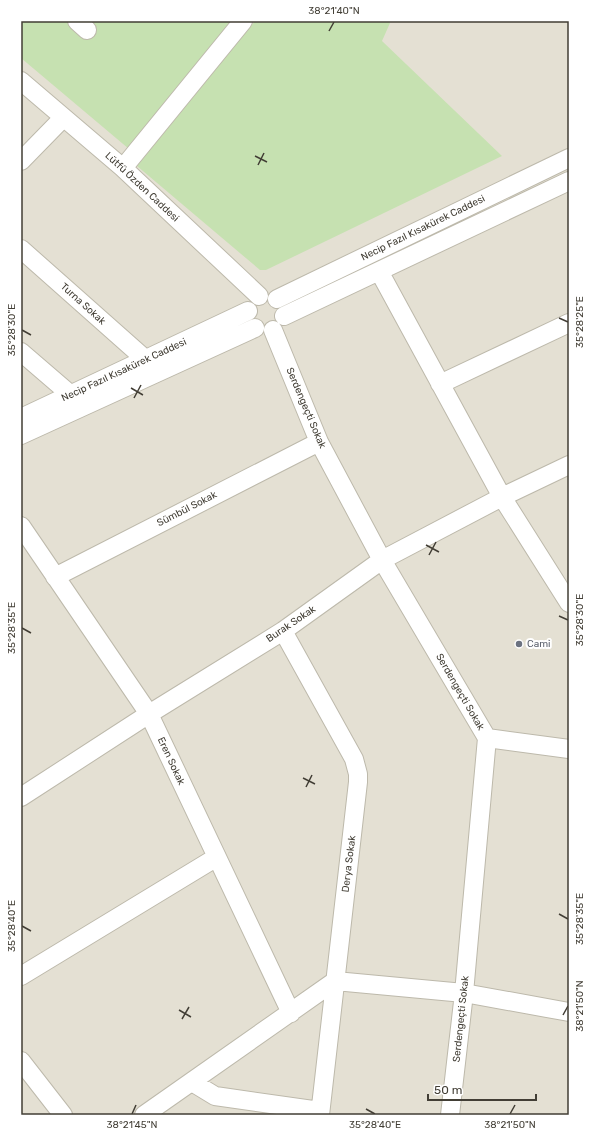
<svg xmlns="http://www.w3.org/2000/svg" width="590" height="1136" font-family="Rubik,sans-serif">
  <style>
    .residential { fill: #e4e0d3 }
    .green { fill: #c6e1b1 }
    .lines { fill: none; stroke-linecap: round; stroke-linejoin: round }
    .minor-casing { stroke: #bdb9ab; stroke-width: 20 }
    .minor { stroke: #fff; stroke-width: 18 }
    .ticks { fill: none; stroke: #423e35; stroke-width: 1.5 }
    .worship-dot { fill: #6b7280; stroke: #fff; stroke-width: 1.5 }
    .labels { text-anchor: middle; dominant-baseline: central; stroke-width: 4; stroke-linejoin: round; paint-order: stroke }
    .street-label { font-size: 10px; fill: #423e35; stroke: #fff }
    .worship-label { font-size: 10px; fill: #5b616d; stroke: #fff; text-anchor: start }
    .neatline { fill: none; stroke: #423e35; stroke-width: 1.5 }
    .ticks-label { font-size: 10px; text-anchor: middle; fill: #423e35 }
  </style>
  <rect width="100%" height="100%" fill="#f0eee4"/>
  <path class="residential" d="M 21,21 L 569,21 L 569,1115 L 21,1115 Z"/>
  <path class="green" d="M 21,21 L 231,21 L 129,149 L 21,58 Z
    M 255,21 L 388,21 L 390,23 L 382,41 L 502,156 L 266,270 L 260,270 L 137,166 Z"/>
  <g class="lines">
    <defs>
      <path id="minor" d="M 77,21 L 87,30
        M 21,81 L 123,168 L 259,296
        M 21,161 L 63,118
        M 123,168 L 243,21
        M 21,249 L 145,359
        M 379,271 L 502,497 L 569,603
        M 277,299 L 569,158
        M 284,316 L 569,181
        M 273,330 L 319,442 L 382,560 L 487,738 L 464,993 L 450,1115
        M 21,352 L 71,395
        M 440,384 L 569,323
        M 21,418 L 248,311
        M 21,435 L 255,328
        M 21,526 L 149,714 L 291,1013
        M 55,577 L 319,442
        M 283,631 L 354,759 L 358,774 L 358,782 L 320,1115
        M 487,738 L 569,749
        M 21,797 L 149,714 L 283,631 L 382,560 L 502,497 L 569,465
        M 21,976 L 217,857
        M 21,1061 L 63,1115
        M 192,1082 L 215,1096 L 320,1111
        M 144,1115 L 335,981 L 464,993 L 569,1012"/>
    </defs>
    <use href="#minor" class="minor-casing"/>
    <use href="#minor" class="minor"/>
  </g>
  <path class="ticks" d="M 329,31 L 334,22M 255,156 L 267,162M 258,165 L 264,153M 559,318 L 568,322M 22,330 L 31,335M 131,388 L 143,395M 134,398 L 141,385M 426,545 L 439,552M 429,555 L 436,542M 559,616 L 568,620M 22,628 L 31,633M 303,778 L 315,784M 306,787 L 312,775M 559,914 L 568,919M 22,926 L 31,931M 179,1010 L 191,1017M 563,1015 L 568,1006M 182,1019 L 189,1007M 366,1109 L 375,1114M 132,1114 L 136,1105M 510,1114 L 515,1105"/>
  <circle class="worship-dot" cx="519" cy="644" r="4"/>
  <g class="labels">
    <g class="street-label">
      <text transform="translate(142 187) rotate(43)">Lütfü Özden Caddesi</text>
      <text transform="translate(423 228) rotate(-26)">Necip Fazıl Kısakürek Caddesi</text>
      <text transform="translate(83 304) rotate(42)">Turna Sokak</text>
      <text transform="translate(124 370) rotate(-25)">Necip Fazıl Kısakürek Caddesi</text>
      <text transform="translate(306 408) rotate(67)">Serdengeçti Sokak</text>
      <text transform="translate(187 509) rotate(-27)">Sümbül Sokak</text>
      <text transform="translate(291 624) rotate(-34)">Burak Sokak</text>
      <text transform="translate(460 692) rotate(60)">Serdengeçti Sokak</text>
      <text transform="translate(171 761) rotate(65)">Eren Sokak</text>
      <text transform="translate(349 864) rotate(-83)">Derya Sokak</text>
      <text transform="translate(461 1019) rotate(-84)">Serdengeçti Sokak</text>
    </g>
    <g class="worship-label">
      <text x="527" y="644">Cami</text>
    </g>
  </g>
  <rect width="590" height="1136" fill="none" stroke="#ffffff" stroke-width="44"/>
  <path d="M428 1094v6h108v-6" fill="none" stroke="#423e35" stroke-width="2"/>
  <text x="434" y="1094" font-size="12" fill="#423e35" stroke="#ffffff" stroke-width="3" paint-order="stroke">50 m</text>
  <rect x="22" y="22" width="546" height="1092" class="neatline"/>
  <g class="ticks-label">
    <text x="334" y="14">38°21'40"N</text>
    <text transform="translate(579 322) rotate(-90)" y="4">35°28'25"E</text>
    <text transform="translate(11 330) rotate(-90)" y="4">35°28'30"E</text>
    <text transform="translate(579 620) rotate(-90)" y="4">35°28'30"E</text>
    <text transform="translate(11 628) rotate(-90)" y="4">35°28'35"E</text>
    <text transform="translate(579 919) rotate(-90)" y="4">35°28'35"E</text>
    <text transform="translate(11 926) rotate(-90)" y="4">35°28'40"E</text>
    <text transform="translate(579 1006) rotate(-90)" y="4">38°21'50"N</text>
    <text x="132" y="1128">38°21'45"N</text>
    <text x="375" y="1128">35°28'40"E</text>
    <text x="510" y="1128">38°21'50"N</text>
  </g>
</svg>
